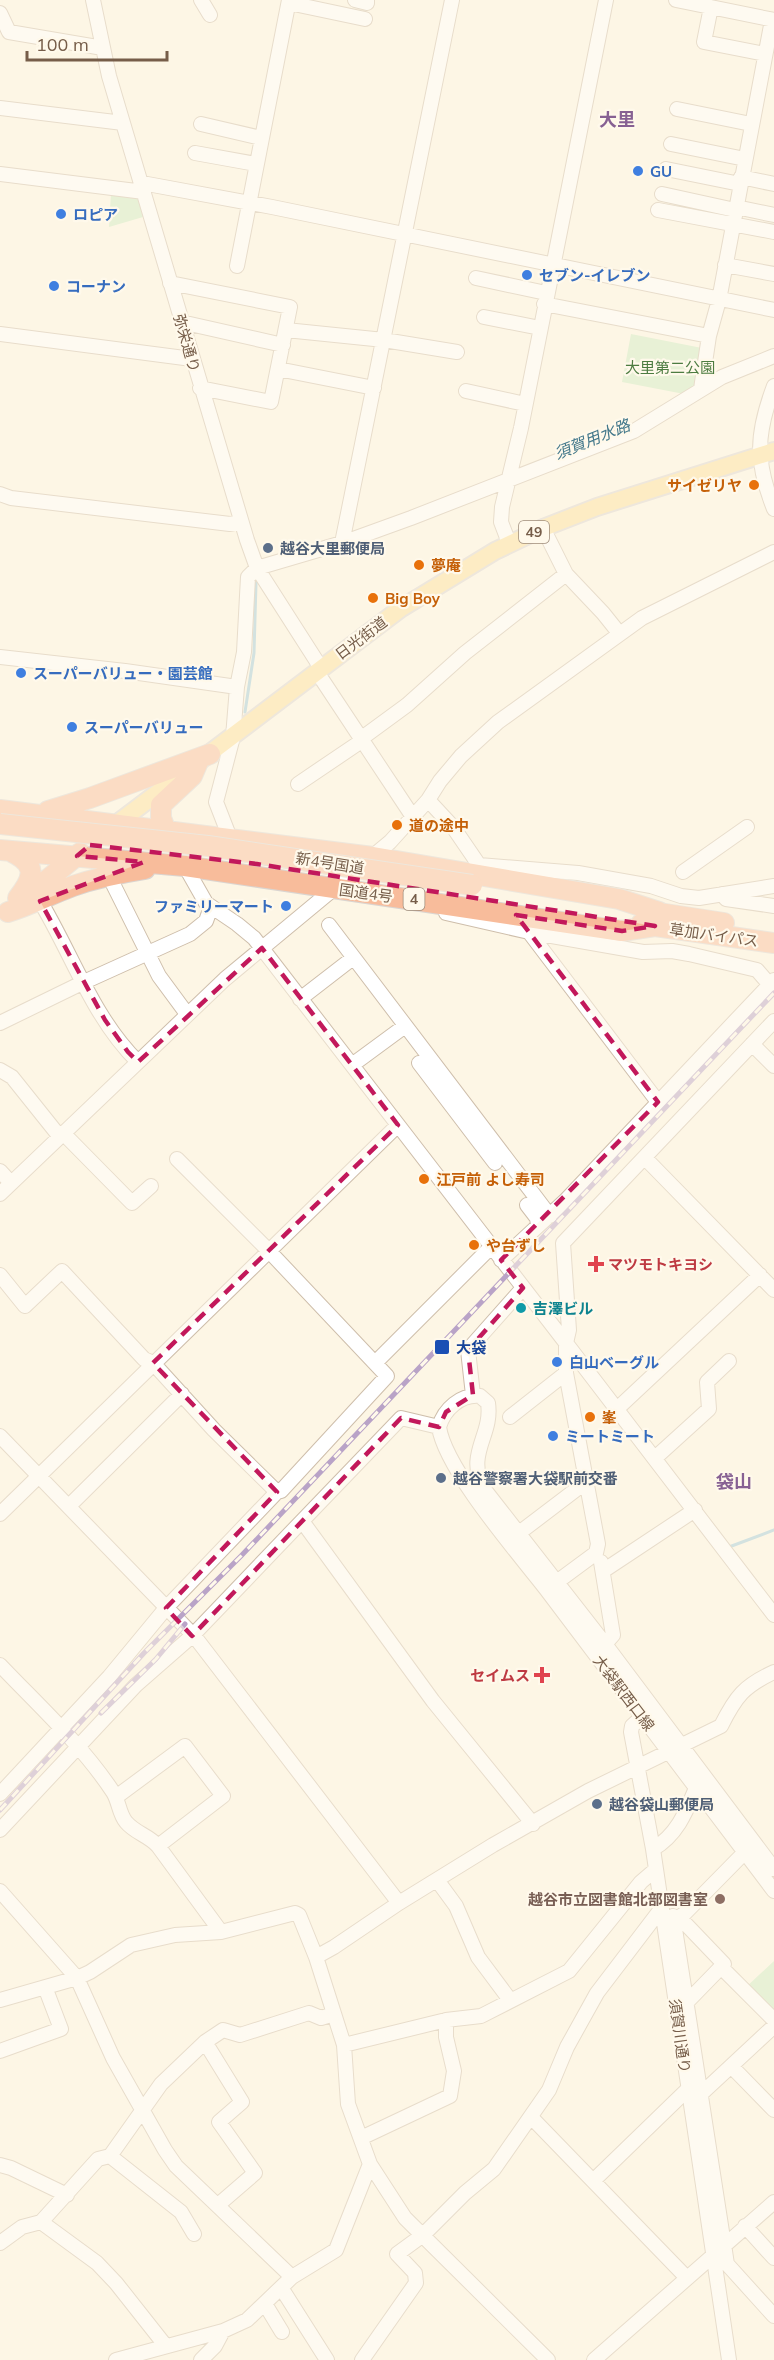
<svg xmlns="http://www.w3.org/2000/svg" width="774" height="2360" font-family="Mulish,'Noto Sans JP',sans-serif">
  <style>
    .green { fill: #cfebc3 }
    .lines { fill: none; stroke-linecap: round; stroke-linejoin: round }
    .stream { stroke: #9fcad9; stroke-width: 3 }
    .minor-casing { stroke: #cebeab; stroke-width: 16 }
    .major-casing { stroke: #dbd5d0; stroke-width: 20 }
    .highway-casing { stroke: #dbd5d0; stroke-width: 22 }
    .minor { stroke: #fff; stroke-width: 14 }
    .major { stroke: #fce19c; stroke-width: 16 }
    .highway { stroke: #f8bc9b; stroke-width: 20 }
    .rail-casing { stroke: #b9a3c7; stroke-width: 5 }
    .rail { stroke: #fff9eb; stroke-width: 3; stroke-dasharray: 9; stroke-linecap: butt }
    .highway-bridge-casing { stroke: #dbd5d0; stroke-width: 22; stroke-linecap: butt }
    .highway-bridge { stroke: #f8bc9b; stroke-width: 20 }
    .marked { fill: none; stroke: #c2185b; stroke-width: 4.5; stroke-dasharray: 12 8; stroke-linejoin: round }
    .shop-dot { fill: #3f7fe0; stroke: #fff9eb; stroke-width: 2 }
    .food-dot { fill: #e8710a; stroke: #fff9eb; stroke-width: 2 }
    .service-dot { fill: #5c6f8a; stroke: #fff9eb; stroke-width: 2 }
    .health-dot { fill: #e0444e; stroke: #fff9eb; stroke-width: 2 }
    .culture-dot { fill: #0f9aa8; stroke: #fff9eb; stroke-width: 2 }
    .transit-dot { fill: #1a4fb4; stroke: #fff9eb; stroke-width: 2 }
    .education-dot { fill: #8d6e63; stroke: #fff9eb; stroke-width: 2 }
    .labels { text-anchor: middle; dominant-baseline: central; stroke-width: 4.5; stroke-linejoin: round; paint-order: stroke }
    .shield { fill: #fff9eb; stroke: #9f8c7a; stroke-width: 1.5 }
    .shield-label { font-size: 14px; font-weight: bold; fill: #765d49 }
    .shop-label { font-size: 15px; font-weight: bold; fill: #366cbe; stroke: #fff9eb; text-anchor: start }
    .street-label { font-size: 15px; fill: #765d49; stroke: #fff9eb }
    .park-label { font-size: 15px; fill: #4d7c41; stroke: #fff9eb }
    .food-label { font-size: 15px; font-weight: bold; fill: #c56008; stroke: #fff9eb; text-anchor: start }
    .service-label { font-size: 15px; font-weight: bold; fill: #4e5e75; stroke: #fff9eb; text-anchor: start }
    .health-label { font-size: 15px; font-weight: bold; fill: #be3a42; stroke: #fff9eb; text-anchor: start }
    .culture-label { font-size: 15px; font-weight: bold; fill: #0d838f; stroke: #fff9eb; text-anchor: start }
    .transit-label { font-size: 15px; font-weight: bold; fill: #164399; stroke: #fff9eb; text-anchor: start }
    .education-label { font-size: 15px; font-weight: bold; fill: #785e54; stroke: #fff9eb; text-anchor: end }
    .water-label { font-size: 16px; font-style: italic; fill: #42778a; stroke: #fff9eb }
    .quarter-label { font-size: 18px; font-weight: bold; fill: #876193; stroke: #fff9eb }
  </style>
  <rect width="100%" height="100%" fill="#fdf6e5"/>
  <path class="green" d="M 111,193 L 132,195 L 138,199 L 143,217 L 109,227 Z
    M 631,334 L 702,348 L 695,387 L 684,394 L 622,382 Z
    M 774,1961 L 774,2018 L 744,1989 Z"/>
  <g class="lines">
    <path class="stream" d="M 245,712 L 254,653 L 256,583
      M 729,1547 L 774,1530"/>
    <defs>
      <path id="minor" d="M 93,0 L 109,76 L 247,540 L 257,568 L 321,668
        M 201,0 L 210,15
        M 355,0 L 367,3 L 367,0
        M 676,0 L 774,20
        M 289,3 L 365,19
        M 711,7 L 704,42 L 765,54
        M 0,13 L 9,32 L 103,48
        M 0,108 L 123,123
        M 677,109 L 751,124
        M 201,124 L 261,138
        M 671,144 L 745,159
        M 195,153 L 256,164
        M 666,169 L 740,184
        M 0,174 L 144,192
        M 741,177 L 774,184
        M 142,183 L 272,207 L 774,310
        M 662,194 L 735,210
        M 736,207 L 774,215
        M 658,210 L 774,232
        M 725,265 L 774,274
        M 237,266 L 289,0
        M 476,278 L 546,293
        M 170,283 L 290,307 L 271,402 L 200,388
        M 544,304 L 709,336
        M 484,317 L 540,328
        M 181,322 L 283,345
        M 286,330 L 384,340 L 457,352
        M 0,334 L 192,359
        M 278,369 L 374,388
        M 774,386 C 756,434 755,461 774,509
        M 701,389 L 709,336 L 719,300 L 772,20
        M 466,391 L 525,404
        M 0,494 L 11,498 L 230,524 L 241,522
        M 543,528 L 566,574 L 603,613 L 619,633
        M 342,543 L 452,0
        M 509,543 L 501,522 L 502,507 L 521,428 L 606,0
        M 0,657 L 125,671 L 237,687
        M 317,672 L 413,817
        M 362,738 L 407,705 L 465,653 L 566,574
        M 298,784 L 363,740
        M 428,800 L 453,827 L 479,865 L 578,873 L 651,886 L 681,896 L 699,898 L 774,886
        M 230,838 L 216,802 L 233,737 L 237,687 L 244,652 L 248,577 L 257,568 L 342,543 L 411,518 L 634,431 L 722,377 L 774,356
        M 185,866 L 206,903 L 237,924 L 254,938 L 566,1343 L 566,1373 L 598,1544 L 596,1553 L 550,1587
        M 683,872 L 747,827
        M 109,876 L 159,976 L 187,1014
        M 722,894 L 726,899 L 774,906
        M 40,901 C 72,954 93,1018 138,1062
        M 446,913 L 529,932 L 643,952 L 672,951 L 689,954 L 757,970 L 770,985
        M 329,925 L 550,1216
        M 529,932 L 658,1102
        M 300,999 L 353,958
        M 774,1021 L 563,1243 L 569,1330 L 566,1343 L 774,1615
        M 0,1023 L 84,982 L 190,934 L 206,921 L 211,907
        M 752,1044 L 774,1066
        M 419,1063 L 495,1163
        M 352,1065 L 405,1026
        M 0,1070 L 12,1077 L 60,1137
        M 64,1134 L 132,1203 L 151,1186
        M 645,1158 L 774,1290
        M 0,1171 L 11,1183
        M 0,1194 L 225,979 L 390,842 L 428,800 L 440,781 L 461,756 L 498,722 L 642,618 L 774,552
        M 527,1205 L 537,1218 L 538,1225
        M 501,1260 L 565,1201 L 774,980
        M 0,1275 L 25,1306 L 62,1271 L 144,1359 L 153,1363 L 214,1430 L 277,1492 L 281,1491 L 387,1376 L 268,1250 L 177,1159
        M 375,1363 L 491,1247
        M 473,1395 L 468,1350 L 523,1288
        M 618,1408 L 760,1275
        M 510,1417 L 566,1373
        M 0,1436 L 195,1637 L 399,1903
        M 655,1458 L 709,1409 L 707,1382 L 729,1361
        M 69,1506 L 182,1394
        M 0,1514 L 398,1125
        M 302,1521 L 401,1418 L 439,1427
        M 519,1533 L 586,1482
        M 601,1562 L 613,1635 L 605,1644
        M 603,1571 L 695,1510
        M 0,1665 C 39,1706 82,1745 113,1792 C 119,1801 119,1814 126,1822 C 135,1833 148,1835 158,1846 L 221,1932
        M 642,1717 L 632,1726 L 631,1732 L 653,1849 L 729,2360
        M 0,1794 L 109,1677 L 166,1608 L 277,1492
        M 116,1797 L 185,1746 L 223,1796 L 158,1846
        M 0,1830 L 136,1685 L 192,1636 L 302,1521 L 433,1701 L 533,1824
        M 653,1849 C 677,1835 686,1812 696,1788
        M 774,1869 L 605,1644 L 484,1489 C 465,1453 493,1436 488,1403 L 480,1396 C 461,1394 444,1409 439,1427 C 445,1469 518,1553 546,1589 C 622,1690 698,1790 774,1891
        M 437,1880 L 456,1906 L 478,1957 L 510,2000
        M 0,1891 L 77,1978 L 113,2058 L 165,2150 L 176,2166 L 292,2277
        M 673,1916 L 727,2264 L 774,2316
        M 670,1917 L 679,1917 L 684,1914 L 745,1852
        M 679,1917 L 724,1964 L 688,2001
        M 316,1957 L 334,1947 L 399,1903 L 493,1845 L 588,1791 L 721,1726 C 736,1696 744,1686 774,1672
        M 721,1967 L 774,2020
        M 0,2000 L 77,1978 L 90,1972 L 131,1945 L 175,1935 L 221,1932 L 295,1913 L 299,1915 L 316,1957 L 344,2045 L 348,2104 L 370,2164 L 336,2250 L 292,2277 L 247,2320 L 223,2331 L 116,2360
        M 205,2042 L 242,2102 L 219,2122 L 255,2173 L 218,2205
        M 344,2045 L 446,2020 L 481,2016 L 569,1971 L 641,1882 L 655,1870
        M 0,2051 L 61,2029 L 45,1987
        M 732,2067 L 774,2110
        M 694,2096 L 701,2094 L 773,2027
        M 531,2117 L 687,2278
        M 361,2138 L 450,2096 L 454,2071 L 446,2037 L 446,2020
        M 110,2156 L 181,2212 L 194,2234
        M 370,2164 L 405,2218 L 548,2360
        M 0,2165 L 11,2168 L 67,2195
        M 593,2181 L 688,2089
        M 41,2222 L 97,2263 L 116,2283 L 165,2345
        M 745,2226 L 774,2258
        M 0,2243 L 22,2227 L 41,2222 L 98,2159 L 110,2156 L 161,2084 L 205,2042 L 223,2030 L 240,2035 L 309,2013 L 321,2018 L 334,2014
        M 282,2289 L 327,2360
        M 265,2304 L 282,2332
        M 201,2360 L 215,2346 L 223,2331
        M 362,2360 L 416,2283 L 415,2273 L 397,2254 L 423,2235 L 465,2193 L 494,2169 L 549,2090 L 567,2047 L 597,1993 L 661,1909
        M 594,2360 L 774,2202"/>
      <path id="major" d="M 115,825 L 400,609 L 495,551 L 543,528 L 597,507 L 774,451"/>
      <path id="highway" d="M 0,810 L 373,857 L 619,899 L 659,912
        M 48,811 L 90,798 L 210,754
        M 166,831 L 161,818 L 161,805 L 192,776 L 198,762
        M 0,850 L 185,866 L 622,931 L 655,926
        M 10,851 C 37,864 35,876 18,898
        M 19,903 L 80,853
        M 646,911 L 724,923
        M 8,912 C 31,905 51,894 73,886 C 96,878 120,873 145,869
        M 641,924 L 774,943"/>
    </defs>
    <use href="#minor" class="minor-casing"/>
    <use href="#major" class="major-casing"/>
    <use href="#highway" class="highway-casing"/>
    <use href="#minor" class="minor"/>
    <use href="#major" class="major"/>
    <use href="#highway" class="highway"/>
    <defs>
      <path id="rail" d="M 101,1713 L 156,1659 L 185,1624
        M 0,1810 L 144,1653 L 241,1556 L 774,993"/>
    </defs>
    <use href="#rail" class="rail-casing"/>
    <use href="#rail" class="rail"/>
    <defs>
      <path id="highway-bridge" d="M 0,824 L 208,846 L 472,885"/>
    </defs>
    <use href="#highway-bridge" class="highway-bridge-casing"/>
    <use href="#highway-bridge" class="highway-bridge"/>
  </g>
  <path d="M0 0H774V2360H0ZM 90,845 L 257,864 L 655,926 L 622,931 L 516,915 L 658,1102 L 501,1260 L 523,1288 L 468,1350 L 473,1395 L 446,1412 L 439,1427 L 401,1418 L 192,1636 L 166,1608 L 277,1492 L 153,1363 L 398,1125 L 262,948 L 138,1062 L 128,1052 L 105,1020 L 40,901 L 144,862 L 77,856 Z" fill="#fdf6e5" fill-opacity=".55" fill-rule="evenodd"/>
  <path class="marked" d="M 90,845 L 257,864 L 655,926 L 622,931 L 516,915 L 658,1102 L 501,1260 L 523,1288 L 468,1350 L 473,1395 L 446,1412 L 439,1427 L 401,1418 L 192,1636 L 166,1608 L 277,1492 L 153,1363 L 398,1125 L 262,948 L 138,1062 L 128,1052 L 105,1020 L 40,901 L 144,862 L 77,856 Z"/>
  <g class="shop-dot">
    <circle cx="638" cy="171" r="6"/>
    <circle cx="61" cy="214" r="6"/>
    <circle cx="527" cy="275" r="6"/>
    <circle cx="54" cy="286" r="6"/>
    <circle cx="21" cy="673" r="6"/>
    <circle cx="72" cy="727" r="6"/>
    <circle cx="286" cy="906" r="6"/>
    <circle cx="557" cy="1362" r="6"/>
    <circle cx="553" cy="1436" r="6"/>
  </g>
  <g class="food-dot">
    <circle cx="754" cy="485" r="6"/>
    <circle cx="419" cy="565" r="6"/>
    <circle cx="373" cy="598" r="6"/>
    <circle cx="397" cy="825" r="6"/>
    <circle cx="424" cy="1179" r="6"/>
    <circle cx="474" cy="1245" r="6"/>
    <circle cx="590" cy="1417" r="6"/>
  </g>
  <g class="service-dot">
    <circle cx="268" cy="548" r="6"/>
    <circle cx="441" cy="1478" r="6"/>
    <circle cx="597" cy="1804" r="6"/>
  </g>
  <g class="health-dot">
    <path d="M593 1255h6v6h6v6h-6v6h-6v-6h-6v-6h6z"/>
    <path d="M539 1666h6v6h6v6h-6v6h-6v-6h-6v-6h6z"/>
  </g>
  <circle class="culture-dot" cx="521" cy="1308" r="6"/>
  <rect class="transit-dot" x="434" y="1339" width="16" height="16" rx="3"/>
  <circle class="education-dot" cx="720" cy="1899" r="6"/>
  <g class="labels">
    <g class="shield">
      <rect x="519" y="521" width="30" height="22" rx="4.5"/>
      <rect x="403.5" y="888" width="21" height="22" rx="4.5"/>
    </g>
    <g class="shield-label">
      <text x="534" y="532">49</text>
      <text x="414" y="899">4</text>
    </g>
    <g class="shop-label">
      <text x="650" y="171">GU</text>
      <text x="73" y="214">ロピア</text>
      <text x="539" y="275">セブン-イレブン</text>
      <text x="66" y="286">コーナン</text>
      <text x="33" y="673">スーパーバリュー・園芸館</text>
      <text x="84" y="727">スーパーバリュー</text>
      <text x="274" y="906" text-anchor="end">ファミリーマート</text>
      <text x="569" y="1362">白山ベーグル</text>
      <text x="565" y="1436">ミートミート</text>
    </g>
    <g class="street-label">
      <text transform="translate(187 343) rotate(74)">弥栄通り</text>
      <text transform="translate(361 638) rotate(-37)">日光街道</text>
      <text transform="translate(330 863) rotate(9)">新4号国道</text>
      <text transform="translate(366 893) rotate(8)">国道4号</text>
      <text transform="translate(714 935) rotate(8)">草加バイパス</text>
      <text transform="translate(624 1693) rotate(53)">大袋駅西口線</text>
      <text transform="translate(680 2036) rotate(82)">須賀川通り</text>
    </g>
    <g class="park-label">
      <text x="670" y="367">大里第二公園</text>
    </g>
    <g class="food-label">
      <text x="742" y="485" text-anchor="end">サイゼリヤ</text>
      <text x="431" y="565">夢庵</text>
      <text x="385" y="598">Big Boy</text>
      <text x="409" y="825">道の途中</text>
      <text x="436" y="1179">江戸前 よし寿司</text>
      <text x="486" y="1245">や台ずし</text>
      <text x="602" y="1417">峯</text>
    </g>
    <g class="service-label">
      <text x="280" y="548">越谷大里郵便局</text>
      <text x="453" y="1478">越谷警察署大袋駅前交番</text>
      <text x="609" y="1804">越谷袋山郵便局</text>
    </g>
    <g class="health-label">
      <text x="608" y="1264">マツモトキヨシ</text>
      <text x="530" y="1675" text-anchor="end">セイムス</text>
    </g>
    <g class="culture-label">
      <text x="533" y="1308">吉澤ビル</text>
    </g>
    <g class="transit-label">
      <text x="456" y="1347">大袋</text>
    </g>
    <g class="education-label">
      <text x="708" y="1899">越谷市立図書館北部図書室</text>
    </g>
    <g class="water-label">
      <text transform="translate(592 439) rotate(-22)">須賀用水路</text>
    </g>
    <g class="quarter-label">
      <text x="617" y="119">大里</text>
      <text x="734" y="1481">袋山</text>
    </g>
  </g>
  <path d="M27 51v9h140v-9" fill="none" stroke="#765d49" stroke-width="3"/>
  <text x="36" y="51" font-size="18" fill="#765d49" stroke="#fff9eb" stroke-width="4.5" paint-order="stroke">100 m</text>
</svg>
